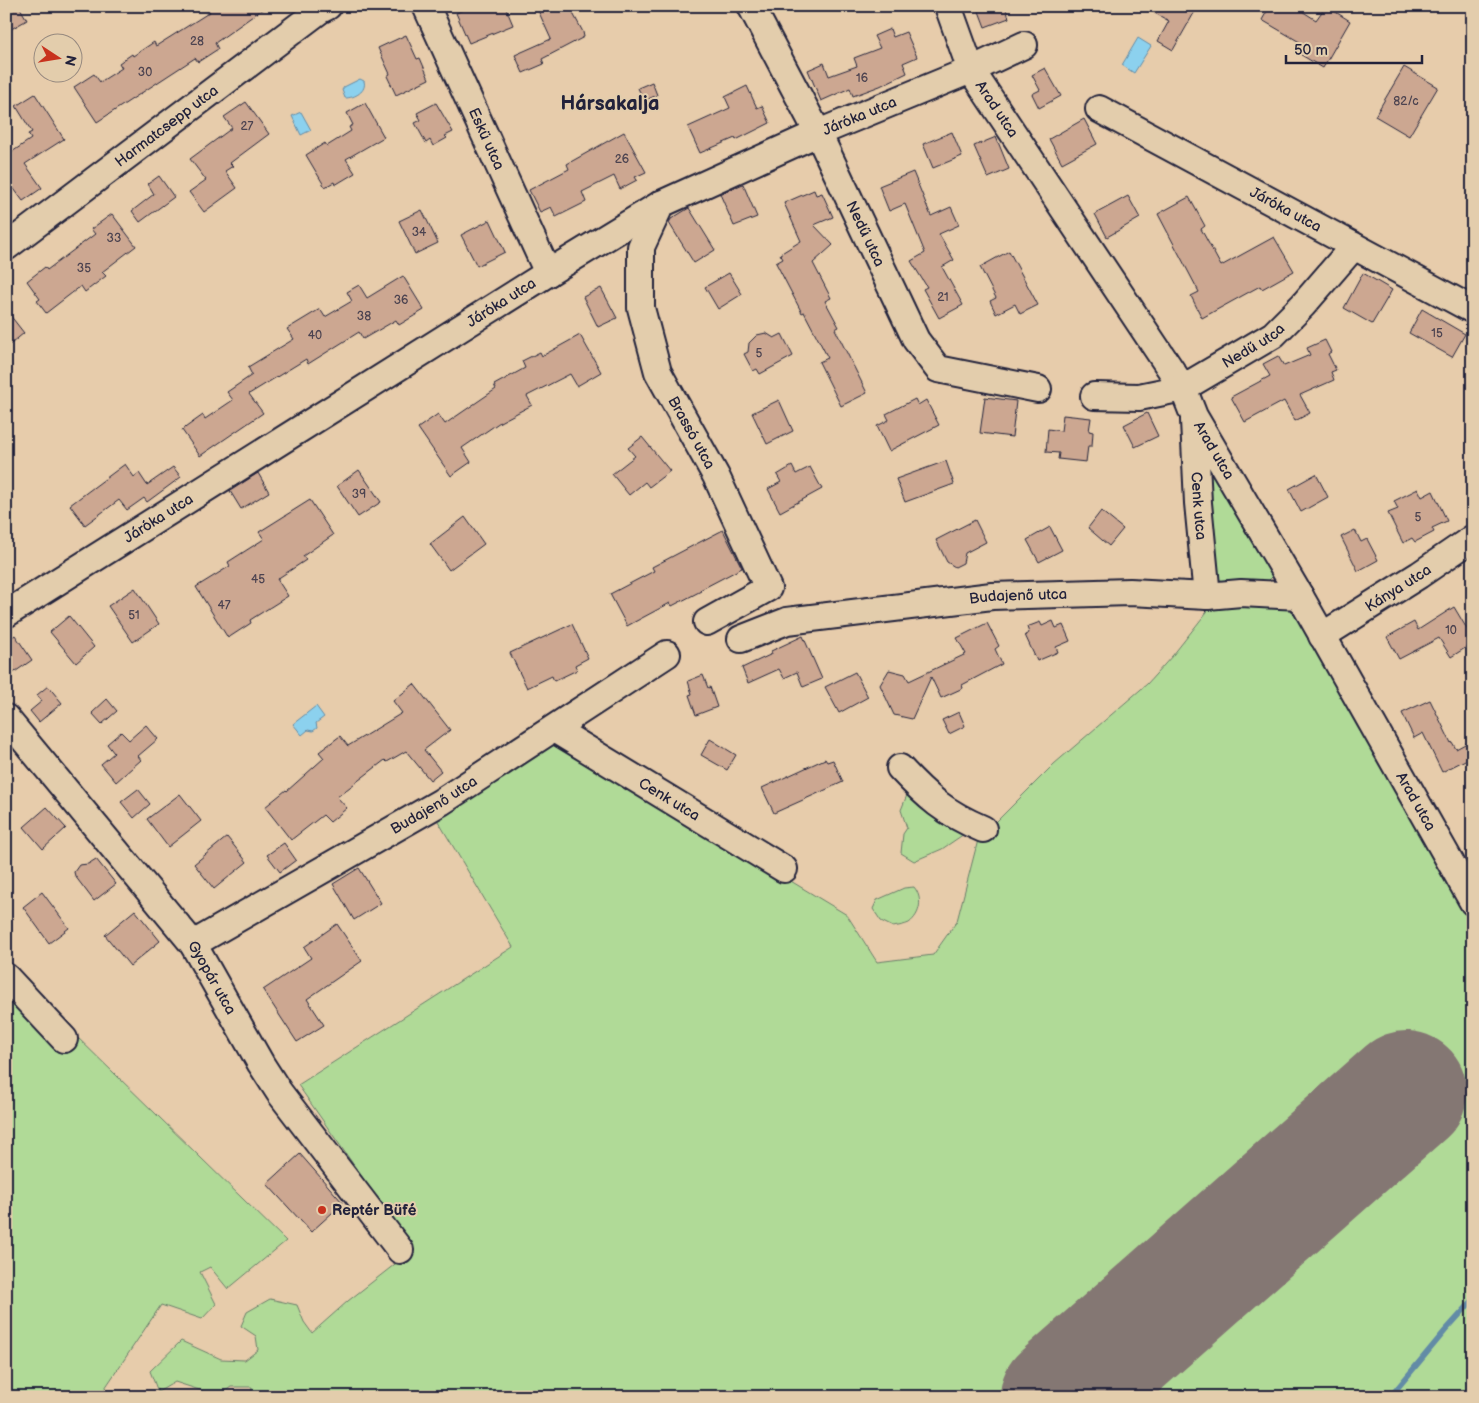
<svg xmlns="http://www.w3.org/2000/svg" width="1479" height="1403" font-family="'Balsamiq Sans',sans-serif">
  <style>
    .green { fill: #b0da97; stroke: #697e69 }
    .water { fill: #8cd1ee; stroke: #628ba6 }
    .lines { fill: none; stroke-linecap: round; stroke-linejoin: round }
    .stream { stroke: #628ba6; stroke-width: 5.5 }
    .runway { stroke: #847773; stroke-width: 122 }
    .building { fill: #cca791; stroke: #22223b }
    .minor-casing { stroke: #22223b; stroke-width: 30 }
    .minor { stroke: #e3cdac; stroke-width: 26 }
    .poi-dot { fill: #c8321e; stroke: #e3cdac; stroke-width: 2 }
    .labels { text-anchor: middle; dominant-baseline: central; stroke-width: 4; stroke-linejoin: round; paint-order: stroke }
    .number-label { font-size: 12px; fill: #4c4350 }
    .street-label { font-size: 15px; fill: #22223b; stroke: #e3cdac }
    .poi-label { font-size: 15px; font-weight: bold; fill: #22223b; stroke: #e3cdac; text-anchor: start }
    .district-label { font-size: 20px; font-weight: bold; fill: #22223b; stroke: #e3cdac }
  </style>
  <rect width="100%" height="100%" fill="#e7ccab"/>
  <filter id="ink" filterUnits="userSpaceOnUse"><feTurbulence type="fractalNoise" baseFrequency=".02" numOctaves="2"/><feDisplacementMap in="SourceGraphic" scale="10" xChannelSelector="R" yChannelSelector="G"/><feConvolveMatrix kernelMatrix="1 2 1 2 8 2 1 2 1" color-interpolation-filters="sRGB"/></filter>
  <g filter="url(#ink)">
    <path class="green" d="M 1206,452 L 1271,565 L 1272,577 L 1264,585 L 1220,583 L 1212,571 Z
      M 1238,601 L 1297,604 L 1473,920 L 1473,1397 L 251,1397 L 252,1387 L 231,1387 L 218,1396 L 175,1382 L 158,1392 L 150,1371 L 181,1341 L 221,1359 L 245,1360 L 258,1350 L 256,1336 L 241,1326 L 247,1312 L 270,1299 L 297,1305 L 304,1322 L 312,1333 L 348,1301 L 413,1250 L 298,1085 L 513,947 L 435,816 L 554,738 L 847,915 L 877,962 L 933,955 L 957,921 L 978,840 L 1054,764 L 1147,684 L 1173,655 L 1210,608 Z
      M 909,790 L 967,832 L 942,849 L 914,861 L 901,853 L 903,834 L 907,828 L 901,810 Z
      M 914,887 C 923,898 921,914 909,923 C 905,925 898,926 893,927 L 881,921 L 873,909 L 877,900 L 904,888 Z
      M 6,960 L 73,1033 L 286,1241 L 228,1289 L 210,1267 L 200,1272 L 216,1304 L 202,1319 L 161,1305 L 99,1397 L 6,1397 Z"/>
    <path class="water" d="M 1138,38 L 1151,46 L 1134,73 L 1122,65 Z
      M 360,79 L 364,81 C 367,91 355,98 345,98 L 342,90 L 344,87 Z
      M 301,112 L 311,130 L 301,135 L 292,116 Z
      M 316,706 L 324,717 L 316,723 L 317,728 L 313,731 L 308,730 L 302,735 L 293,724 Z"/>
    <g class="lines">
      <path class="stream" d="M 1390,1397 L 1445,1331 L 1473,1300"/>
      <path class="runway" d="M 1061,1397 L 1406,1092"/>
    </g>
    <path class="building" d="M 6,6 L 19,6 L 27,20 L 6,32 Z
      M 206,6 L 267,6 L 215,43 L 218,49 L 198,62 L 195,58 L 97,122 L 74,87 L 94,74 L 100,82 L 122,68 L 119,63 L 132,54 L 133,56 L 154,42 L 156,46 L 210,12 Z
      M 473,6 L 505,6 L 513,25 L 469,43 L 456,13 Z
      M 536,6 L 569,6 L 583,32 L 584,37 L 542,59 L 544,64 L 523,73 L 515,55 L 551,39 Z
      M 977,6 L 1005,6 L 1009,18 L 985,27 Z
      M 1142,6 L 1198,6 L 1173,50 L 1158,41 L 1169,21 Z
      M 1270,6 L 1294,6 L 1316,20 L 1326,6 L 1350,21 L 1323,68 L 1298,53 L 1303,44 L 1262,20 Z
      M 890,29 L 893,37 L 906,32 L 917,57 L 903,63 L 907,73 L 880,86 L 853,96 L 850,88 L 821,101 L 808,70 L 824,63 L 829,76 L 857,66 L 854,58 L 880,48 L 874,36 Z
      M 406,35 L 417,59 L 420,58 L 429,79 L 396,95 L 387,76 L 390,74 L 378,48 Z
      M 1404,67 L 1438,87 L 1409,136 L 1375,116 Z
      M 1045,68 L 1061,96 L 1039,108 L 1032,94 L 1040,90 L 1032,75 Z
      M 652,82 L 657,95 L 644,101 L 638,88 Z
      M 747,86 L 757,108 L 762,106 L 770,123 L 736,140 L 735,138 L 700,153 L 688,127 L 730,108 L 725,97 Z
      M 35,94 L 64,139 L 25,164 L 42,188 L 23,201 L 6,178 L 6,156 L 31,139 L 28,134 L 32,132 L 16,106 Z
      M 246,102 L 269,134 L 230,163 L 233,166 L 225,171 L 237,188 L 204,212 L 189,192 L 206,180 L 190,159 L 232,128 L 224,117 Z
      M 365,103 L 384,137 L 346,159 L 355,173 L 335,185 L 334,182 L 325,187 L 306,155 L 325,143 L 327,146 L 351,131 L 349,127 L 353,125 L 347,113 Z
      M 436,103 L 453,132 L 445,136 L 447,138 L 433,146 L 430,140 L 426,143 L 415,123 L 421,120 L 417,113 Z
      M 1084,119 L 1097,144 L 1062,163 L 1049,139 Z
      M 624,132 L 646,172 L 635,177 L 637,180 L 620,189 L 614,176 L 582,192 L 586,202 L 556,217 L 551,207 L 540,212 L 529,190 L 569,169 L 567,164 Z
      M 952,132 L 962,156 L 933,168 L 923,144 Z
      M 996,137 L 1009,169 L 988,178 L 974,146 Z
      M 913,172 L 931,216 L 951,207 L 959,225 L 939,234 L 954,260 L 942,267 L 963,305 L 939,318 L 923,289 L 927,287 L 911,261 L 925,253 L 905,204 L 889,211 L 879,186 Z
      M 159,176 L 174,197 L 140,222 L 132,211 L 154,194 L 148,184 Z
      M 743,184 L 757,217 L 734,226 L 720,194 Z
      M 814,190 L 816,195 L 822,193 L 833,217 L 814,225 L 833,245 L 813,263 L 831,298 L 825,301 L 839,327 L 835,329 L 867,393 L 841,406 L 819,362 L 828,358 L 804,312 L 802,313 L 776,263 L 783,259 L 780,254 L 801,241 L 784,203 Z
      M 1128,196 L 1140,218 L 1107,237 L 1095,214 Z
      M 1189,197 L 1205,226 L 1201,229 L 1221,266 L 1274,237 L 1294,271 L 1262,289 L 1260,286 L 1202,318 L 1191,296 L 1199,292 L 1158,214 Z
      M 689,208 L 715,250 L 694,263 L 669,223 L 671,219 Z
      M 422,210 L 438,243 L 415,254 L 399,221 Z
      M 112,214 L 136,246 L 102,272 L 106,276 L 85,292 L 81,286 L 46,313 L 37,301 L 40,299 L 27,281 L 45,267 L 47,270 L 95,234 L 91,229 Z
      M 490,220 L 505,252 L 477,266 L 461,235 Z
      M 1009,251 L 1038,305 L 1020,314 L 1015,304 L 996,314 L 990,301 L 996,298 L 980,267 Z
      M 729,273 L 742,294 L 718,309 L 705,287 Z
      M 1363,273 L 1392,290 L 1372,324 L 1344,308 Z
      M 403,276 L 424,310 L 399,325 L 396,320 L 363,339 L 359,332 L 308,364 L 306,359 L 249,394 L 263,413 L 200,456 L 182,430 L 203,415 L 205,419 L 233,400 L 227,392 L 252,375 L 248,367 L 294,339 L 287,329 L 320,309 L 325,317 L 352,301 L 347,292 L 359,285 L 367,298 Z
      M 601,288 L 617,318 L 598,327 L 583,297 Z
      M 1422,309 L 1465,334 L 1452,357 L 1409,333 Z
      M 6,310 L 24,333 L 6,348 Z
      M 766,333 L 774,338 L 782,334 L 793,356 L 760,374 L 757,369 L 753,371 L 744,354 L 748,352 L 749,343 L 757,335 Z
      M 580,335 L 601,372 L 577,386 L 570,374 L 527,396 L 532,405 L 500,422 L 462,448 L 471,462 L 451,476 L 418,428 L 438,414 L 445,424 L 496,389 L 494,385 L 525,368 L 522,361 L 540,352 L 542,356 Z
      M 1325,340 L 1331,352 L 1328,354 L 1336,370 L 1331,372 L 1334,380 L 1300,395 L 1310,413 L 1295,421 L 1284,401 L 1245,422 L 1231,397 L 1270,376 L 1263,364 L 1278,356 L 1284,366 L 1310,355 L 1307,348 Z
      M 985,397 L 1016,401 L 1012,437 L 980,433 Z
      M 915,399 L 918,405 L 926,400 L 939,425 L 889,451 L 877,426 L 889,420 L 886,414 Z
      M 779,400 L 793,431 L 767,444 L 752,413 Z
      M 1147,413 L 1158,436 L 1135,447 L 1124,425 Z
      M 1063,415 L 1091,418 L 1089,431 L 1093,432 L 1092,446 L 1088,446 L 1086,462 L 1058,459 L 1059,453 L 1046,452 L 1048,429 L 1061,431 Z
      M 642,437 L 670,471 L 649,487 L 645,482 L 629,495 L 612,474 L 635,456 L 628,448 Z
      M 946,461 L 954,484 L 905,502 L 896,479 Z
      M 125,464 L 134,477 L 139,473 L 147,485 L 173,467 L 181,477 L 147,502 L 144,498 L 127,510 L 119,500 L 85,525 L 70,505 Z
      M 792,466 L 796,474 L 810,467 L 822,489 L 780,512 L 768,489 L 781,482 L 777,475 Z
      M 359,470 L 381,502 L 358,517 L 337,486 Z
      M 258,473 L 269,492 L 241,509 L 230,491 Z
      M 1316,474 L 1328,497 L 1301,512 L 1289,489 Z
      M 1418,489 L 1422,497 L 1433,491 L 1447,521 L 1432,528 L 1434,532 L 1415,542 L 1412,538 L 1403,543 L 1388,513 L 1398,509 L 1394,501 Z
      M 310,500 L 333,535 L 303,556 L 306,560 L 277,579 L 288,596 L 250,620 L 251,623 L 228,638 L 196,587 L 230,566 L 228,562 L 264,539 L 259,532 Z
      M 1101,511 L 1123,529 L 1109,546 L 1088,528 Z
      M 465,517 L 484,544 L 449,570 L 430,544 Z
      M 975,520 L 986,542 L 965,553 L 963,563 L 955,567 L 947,562 L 936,540 Z
      M 1050,527 L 1062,550 L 1039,562 L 1027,540 Z
      M 723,530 L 742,568 L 700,590 L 701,591 L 672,606 L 670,603 L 627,626 L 610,594 L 654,571 L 652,567 Z
      M 1355,530 L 1361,542 L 1367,539 L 1378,560 L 1358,571 L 1341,537 Z
      M 135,588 L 159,624 L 133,642 L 108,606 Z
      M 1454,607 L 1473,639 L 1473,643 L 1451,657 L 1439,638 L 1399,659 L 1387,637 L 1414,622 L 1418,630 Z
      M 69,616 L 94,647 L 76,663 L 50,632 Z
      M 1053,621 L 1056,628 L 1063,625 L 1070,641 L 1056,647 L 1058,652 L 1037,661 L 1025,635 L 1029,633 L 1027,627 L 1040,622 L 1042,626 Z
      M 987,623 L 999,646 L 995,649 L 1002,664 L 962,685 L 963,688 L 941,698 L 931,677 L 912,719 L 894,715 L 880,685 L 889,670 L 905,674 L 909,681 L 966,654 L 957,638 Z
      M 572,624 L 588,658 L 575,665 L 577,670 L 554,681 L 552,676 L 527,688 L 510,653 Z
      M 15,635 L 32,660 L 6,678 L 6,641 Z
      M 803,636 L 822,679 L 803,687 L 797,672 L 784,678 L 779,669 L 748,683 L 742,668 L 772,654 L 771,651 Z
      M 855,672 L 868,697 L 839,713 L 825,687 Z
      M 703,675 L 708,688 L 710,687 L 717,707 L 696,715 L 689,695 L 692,694 L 688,681 Z
      M 414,684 L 450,730 L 424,750 L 441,771 L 430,780 L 406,751 L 387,762 L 385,760 L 337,797 L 347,808 L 330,822 L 323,815 L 291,840 L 265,807 L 286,790 L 287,791 L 324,758 L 319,752 L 340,736 L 348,746 L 402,713 L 393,701 Z
      M 48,686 L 62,703 L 39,722 L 30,711 L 42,701 L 37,695 Z
      M 107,699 L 117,711 L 102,724 L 92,713 Z
      M 1430,700 L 1451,743 L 1452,742 L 1456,749 L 1467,743 L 1473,756 L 1442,772 L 1423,733 L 1414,738 L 1402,713 Z
      M 959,712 L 965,726 L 949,734 L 942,720 Z
      M 146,725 L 158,739 L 138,756 L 141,760 L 116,782 L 101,764 L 114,753 L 107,744 L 121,732 L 129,740 Z
      M 710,739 L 736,755 L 727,770 L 701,755 Z
      M 825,759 L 827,762 L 833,760 L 843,782 L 774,813 L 762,788 Z
      M 138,789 L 150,804 L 134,818 L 121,802 Z
      M 180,794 L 201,821 L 168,847 L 147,819 Z
      M 47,807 L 66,828 L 43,849 L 24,827 Z
      M 227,837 L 247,862 L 214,889 L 194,864 Z
      M 284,843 L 296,860 L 280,872 L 267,855 Z
      M 96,859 L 116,884 L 94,901 L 75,876 L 74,872 L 79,865 L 88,864 Z
      M 359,868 L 381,903 L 354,920 L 333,884 Z
      M 42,892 L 69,928 L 49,943 L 23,907 Z
      M 135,910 L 160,941 L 130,966 L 105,935 Z
      M 337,924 L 362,961 L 307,999 L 324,1025 L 297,1042 L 263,990 L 311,958 L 304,947 Z
      M 300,1154 L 343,1203 L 311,1232 L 267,1184 Z"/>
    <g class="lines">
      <defs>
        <g id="minor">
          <path id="s1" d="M 426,6 L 548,273"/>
          <path id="s2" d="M 751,6 L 818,133 L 916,340 L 938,369 L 1038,389"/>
          <path id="s3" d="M 948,6 L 971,70 L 1183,388 L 1194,416 L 1300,596 L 1473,902"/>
          <path id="s4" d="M 1099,109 L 1473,310"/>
          <path id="s5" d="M 661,204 L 641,247 L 641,308 L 658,372 L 716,476 L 768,588 L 707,622"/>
          <path id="s6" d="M 6,247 L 320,10 L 328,6"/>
          <path id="s7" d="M 1094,396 L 1139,397 L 1183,388 L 1273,335 L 1303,305 L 1354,246"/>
          <path id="s8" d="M 1194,420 L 1198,503 L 1207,596"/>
          <path id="s9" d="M 6,614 L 548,273 L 661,204 L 818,133 L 971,70 L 1024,45"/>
          <path id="s10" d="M 1322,636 L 1419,575 L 1473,538"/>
          <path id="s11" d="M 741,639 L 787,621 L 992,596 L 1130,592 L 1207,596 L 1241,593 L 1300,596"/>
          <path id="s12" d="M 6,718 L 193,944 L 261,1064 L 279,1092 L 400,1250"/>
          <path id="s13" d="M 554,729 L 784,869"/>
          <path d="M 900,768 C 927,797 945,813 983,829"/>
          <path id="s14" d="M 193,944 L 441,802 L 667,654"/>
          <path d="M 6,977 L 64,1039"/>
        </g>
      </defs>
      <use href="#minor" class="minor-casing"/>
      <use href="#minor" class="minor"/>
    </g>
  </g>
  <circle class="poi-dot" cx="322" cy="1210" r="5"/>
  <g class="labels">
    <g class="number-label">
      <text x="197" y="41">28</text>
      <text x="145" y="72">30</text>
      <text x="862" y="78">16</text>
      <text x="1406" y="101">82/c</text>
      <text x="247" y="126">27</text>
      <text x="622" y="159">26</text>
      <text x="419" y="232">34</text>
      <text x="114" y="238">33</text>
      <text x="84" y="268">35</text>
      <text x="943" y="297">21</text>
      <text x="401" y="300">36</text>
      <text x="364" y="316">38</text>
      <text x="1437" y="333">15</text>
      <text x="315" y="335">40</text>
      <text x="759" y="353">5</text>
      <text x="359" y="494">39</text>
      <text x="1418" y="517">5</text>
      <text x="258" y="579">45</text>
      <text x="224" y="605">47</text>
      <text x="134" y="615">51</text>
      <text x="1451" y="630">10</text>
    </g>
    <g class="street-label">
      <text stroke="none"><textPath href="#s3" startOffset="115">Arad utca</textPath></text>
      <text stroke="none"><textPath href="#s9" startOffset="990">Járóka utca</textPath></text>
      <text stroke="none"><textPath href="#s6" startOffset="201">Harmatcsepp utca</textPath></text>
      <text stroke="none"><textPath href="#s1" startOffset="146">Eskü utca</textPath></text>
      <text stroke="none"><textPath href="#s4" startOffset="212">Járóka utca</textPath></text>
      <text stroke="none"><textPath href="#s2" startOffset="255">Nedű utca</textPath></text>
      <text stroke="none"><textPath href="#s9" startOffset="585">Járóka utca</textPath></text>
      <text stroke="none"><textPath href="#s7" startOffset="172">Nedű utca</textPath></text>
      <text stroke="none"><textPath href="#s5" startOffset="244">Brassó utca</textPath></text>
      <text stroke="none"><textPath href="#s3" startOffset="520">Arad utca</textPath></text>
      <text stroke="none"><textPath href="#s8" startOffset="86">Cenk utca</textPath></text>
      <text stroke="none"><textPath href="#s9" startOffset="180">Járóka utca</textPath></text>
      <text stroke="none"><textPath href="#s10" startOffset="90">Kánya utca</textPath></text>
      <text stroke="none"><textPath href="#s11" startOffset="282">Budajenő utca</textPath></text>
      <text stroke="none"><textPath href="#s13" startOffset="135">Cenk utca</textPath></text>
      <text stroke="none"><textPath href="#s3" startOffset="925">Arad utca</textPath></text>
      <text stroke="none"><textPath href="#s14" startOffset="278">Budajenő utca</textPath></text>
      <text stroke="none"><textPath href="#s12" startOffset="332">Gyopár utca</textPath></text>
    </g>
    <g class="poi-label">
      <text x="332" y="1210">Reptér Büfé</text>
    </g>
    <g class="district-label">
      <text x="610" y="104">Hársakalja</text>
    </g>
  </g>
  <rect width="1479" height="1403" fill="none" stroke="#e3cdac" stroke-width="25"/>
  <rect x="12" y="12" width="1454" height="1378" fill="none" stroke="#22223b" stroke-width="2" filter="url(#ink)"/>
  <g transform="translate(58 58) rotate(102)"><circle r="24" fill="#e3cdac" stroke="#96897f"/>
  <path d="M0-4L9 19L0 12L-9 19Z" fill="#c8321e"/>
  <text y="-8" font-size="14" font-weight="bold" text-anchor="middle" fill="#22223b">N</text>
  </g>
  <path d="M1286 55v8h136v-8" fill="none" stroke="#22223b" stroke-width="2.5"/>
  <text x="1294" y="55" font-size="15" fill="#22223b" stroke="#e3cdac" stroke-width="4" paint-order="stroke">50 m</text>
</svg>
